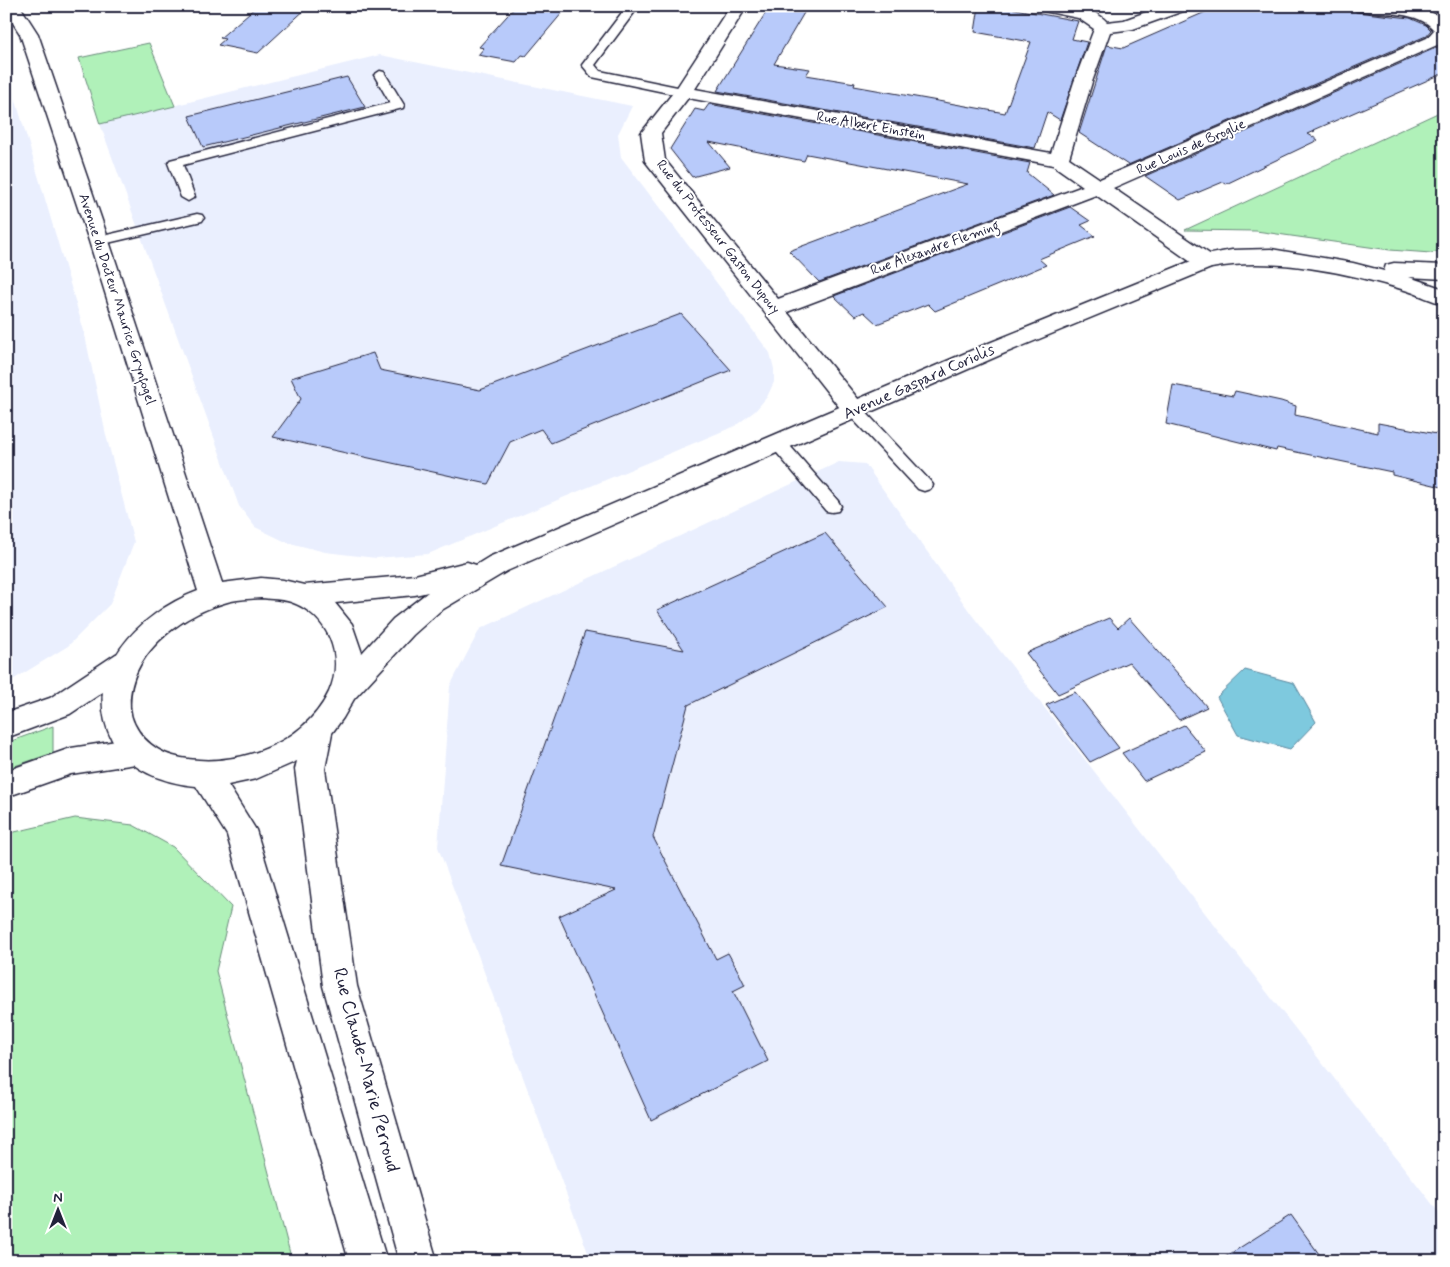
<svg xmlns="http://www.w3.org/2000/svg" width="1450" height="1267" font-family="Mynerve,sans-serif">
  <style>
    .built { fill: #eaeffe }
    .green { fill: #b0f1b9; stroke: #698a7a }
    .water { fill: #7ec9de; stroke: #59869d }
    .building { fill: #b8cafa; stroke: #22223b }
    .lines { fill: none; stroke-linecap: round; stroke-linejoin: round }
    .service-casing { stroke: #22223b; stroke-width: 3 }
    .minor-casing { stroke: #22223b; stroke-width: 3 }
    .tertiary-casing { stroke: #22223b; stroke-width: 3 }
    .service { fill: #fff; fill-rule: evenodd }
    .minor { fill: #fff; fill-rule: evenodd }
    .tertiary { fill: #fff; fill-rule: evenodd }
    .labels { text-anchor: middle; dominant-baseline: central; stroke-width: 4; stroke-linejoin: round; paint-order: stroke }
    .far-street-label { font-size: 14px; fill: #22223b; stroke: #fff }
    .street-label { font-size: 16px; fill: #22223b; stroke: #fff }
    .near-street-label { font-size: 19px; fill: #22223b; stroke: #fff }
  </style>
  <rect width="100%" height="100%" fill="#fff"/>
  <filter id="ink" filterUnits="userSpaceOnUse"><feTurbulence type="fractalNoise" baseFrequency=".02" numOctaves="2"/><feDisplacementMap in="SourceGraphic" scale="10" xChannelSelector="R" yChannelSelector="G"/><feConvolveMatrix kernelMatrix="1 2 1 2 8 2 1 2 1" color-interpolation-filters="sRGB"/></filter>
  <g filter="url(#ink)">
    <path class="built" d="M 380,55 L 632,106 L 618,134 L 621,157 L 770,353 L 774,369 L 774,382 L 767,397 L 755,411 L 735,426 L 428,554 L 376,558 L 325,552 L 286,542 L 255,527 L 239,506 L 100,124 Z
      M 6,67 L 84,331 L 106,435 L 134,542 L 110,604 L 68,646 L 6,684 Z
      M 839,462 L 865,464 L 972,615 L 1444,1219 L 1444,1261 L 591,1261 L 438,847 L 450,686 L 480,629 Z"/>
    <path class="green" d="M 149,43 L 175,106 L 100,124 L 79,58 Z
      M 1444,110 L 1444,250 L 1431,253 L 1390,250 L 1256,231 L 1185,230 Z
      M 53,726 L 53,753 L 6,769 L 6,743 Z
      M 75,818 L 133,825 L 173,847 L 231,907 L 216,971 L 292,1261 L 6,1261 L 6,834 Z"/>
    <path class="water" d="M 1245,670 L 1294,683 L 1316,722 L 1290,749 L 1238,735 L 1217,697 Z"/>
    <path class="building" d="M 257,6 L 309,6 L 258,53 L 218,45 L 225,39 L 220,38 Z
      M 516,6 L 568,6 L 526,56 L 522,55 L 516,62 L 478,55 L 484,48 L 479,47 Z
      M 770,6 L 808,6 L 774,64 L 810,69 L 806,75 L 855,83 L 854,86 L 1005,113 L 1031,42 L 975,32 L 979,6 L 999,6 L 1078,21 L 1072,39 L 1087,42 L 1060,120 L 1047,112 L 1035,148 L 717,91 Z
      M 1219,6 L 1352,6 L 1356,12 L 1410,18 L 1426,25 L 1431,30 L 1426,36 L 1128,165 L 1079,133 L 1107,45 L 1123,48 Z
      M 1440,46 L 1444,51 L 1444,73 L 1314,130 L 1315,131 L 1308,134 L 1318,140 L 1226,184 L 1223,182 L 1180,200 L 1145,176 Z
      M 347,77 L 365,107 L 203,147 L 189,116 Z
      M 709,104 L 1030,163 L 1027,173 L 1054,195 L 819,282 L 789,251 L 968,184 L 807,154 L 804,161 L 709,142 L 730,167 L 692,177 L 670,149 L 695,109 L 704,111 Z
      M 1070,207 L 1090,221 L 1081,225 L 1095,236 L 1039,259 L 1046,265 L 1027,273 L 935,311 L 928,304 L 877,324 L 864,312 L 855,316 L 834,296 Z
      M 681,314 L 731,370 L 551,443 L 541,429 L 510,442 L 488,484 L 273,437 L 301,399 L 291,378 L 373,353 L 380,370 L 480,390 Z
      M 1173,385 L 1233,396 L 1235,391 L 1281,401 L 1296,406 L 1295,415 L 1378,433 L 1378,423 L 1442,435 L 1444,449 L 1442,487 L 1392,475 L 1392,472 L 1277,448 L 1276,451 L 1166,424 Z
      M 825,533 L 888,607 L 688,705 L 653,837 L 716,959 L 728,953 L 738,971 L 745,985 L 733,991 L 768,1061 L 651,1120 L 559,916 L 616,890 L 501,866 L 585,632 L 684,650 L 657,610 Z
      M 1109,618 L 1118,628 L 1129,618 L 1207,707 L 1179,720 L 1129,662 L 1058,694 L 1026,653 Z
      M 1075,692 L 1119,748 L 1090,762 L 1046,705 Z
      M 1184,725 L 1206,752 L 1144,781 L 1122,753 Z
      M 1291,1215 L 1324,1261 L 1219,1261 Z"/>
    <g class="lines">
      <defs>
        <path id="service" d="M 627,6 L 639,6 L 595,65 L 600,71 L 687,89 L 689,92 L 687,95 L 683,96 L 592,77 L 582,65 Z
          M 380,71 L 384,72 L 404,105 L 403,108 L 183,165 L 195,197 L 188,201 L 181,197 L 168,163 L 170,160 L 390,103 L 374,75 Z
          M 197,214 L 202,215 L 204,218 L 202,221 L 99,245 L 94,244 L 92,241 L 94,238 Z
          M 855,405 L 861,407 L 930,481 L 933,485 L 930,489 L 924,491 L 918,489 L 849,415 L 847,411 L 849,407 Z
          M 778,437 L 784,439 L 838,501 L 841,506 L 838,511 L 832,512 L 826,511 L 772,447 L 770,443 L 772,439 Z"/>
        <path id="minor" d="M 730,6 L 747,6 L 695,89 L 1051,153 L 1074,82 L 1094,29 L 1078,18 L 1039,10 L 1037,6 C 1061,6 1089,3 1107,22 L 1124,20 L 1163,6 L 1188,6 L 1186,10 L 1133,29 L 1110,32 L 1092,82 L 1069,158 L 1100,179 L 1427,38 L 1434,30 C 1419,11 1384,14 1362,11 L 1356,10 L 1354,6 C 1384,6 1417,2 1444,19 L 1444,42 L 1113,188 L 1214,257 L 1217,262 L 1214,267 L 1206,269 L 1198,267 L 1096,195 L 787,312 L 863,405 L 867,411 L 863,417 L 855,419 L 847,417 L 645,161 L 641,133 L 676,89 ZM 688,98 L 1053,165 L 1083,186 L 778,299 L 665,160 L 661,133 Z
          M 126,651 L 136,654 L 140,662 L 136,670 L 70,714 L 6,738 L 6,713 L 50,698 L 116,654 Z
          M 136,738 L 146,742 L 151,751 L 146,760 L 136,764 L 71,774 L 6,797 L 6,771 L 71,748 Z"/>
        <path id="tertiary" d="M 6,6 L 20,6 L 38,34 L 109,241 L 222,583 L 261,578 L 283,580 L 304,585 L 415,575 L 467,562 L 476,565 L 489,557 L 989,343 L 1206,255 L 1232,250 L 1271,249 L 1353,263 L 1384,271 L 1386,265 L 1394,263 L 1444,265 L 1444,279 L 1409,277 L 1444,289 L 1444,304 C 1431,301 1420,295 1408,291 C 1350,273 1271,256 1211,268 L 1005,353 L 507,571 L 440,611 L 413,635 L 354,699 L 343,718 L 332,733 L 325,769 L 357,986 L 437,1261 L 399,1261 L 323,986 L 295,769 L 297,761 L 256,779 L 228,785 L 256,830 L 387,1261 L 349,1261 L 227,835 L 196,786 C 163,783 128,770 112,740 C 79,673 139,613 198,591 L 89,241 L 20,34 L 6,12 ZM 428,592 L 393,619 L 362,653 L 352,624 L 335,603 L 415,595 ZM 261,598 C 271,599 282,599 291,602 C 328,615 345,656 329,692 C 303,747 229,771 173,756 C 152,750 132,731 130,708 C 127,656 178,617 224,603 C 235,599 249,599 261,598 Z"/>
      </defs>
      <use href="#service" class="service-casing"/>
      <use href="#minor" class="minor-casing"/>
      <use href="#tertiary" class="tertiary-casing"/>
      <use href="#service" class="service"/>
      <use href="#minor" class="minor"/>
      <use href="#tertiary" class="tertiary"/>
    </g>
  </g>
  <g class="labels">
    <g class="far-street-label">
      <text transform="translate(871 126) rotate(10)">Rue Albert Einstein</text>
      <text transform="translate(1191 147) rotate(-24)">Rue Louis de Broglie</text>
      <text transform="translate(718 237) rotate(52)">Rue du Professeur Gaston Dupouy</text>
      <text transform="translate(935 248) rotate(-20)">Rue Alexandre Fleming</text>
      <text transform="translate(117 299) rotate(72)">Avenue du Docteur Maurice Grynfogel</text>
    </g>
    <g class="street-label">
      <text transform="translate(919 382) rotate(-24)">Avenue Gaspard Coriolis</text>
    </g>
    <g class="near-street-label">
      <text transform="translate(366 1070) rotate(75)">Rue Claude-Marie Perroud</text>
    </g>
  </g>
  <rect width="1450" height="1267" fill="none" stroke="#fff" stroke-width="25"/>
  <rect x="12" y="12" width="1425" height="1242" fill="none" stroke="#22223b" stroke-width="2" filter="url(#ink)"/>
  <g transform="translate(58 1210)" stroke="#ffffff" stroke-width="4" paint-order="stroke">
  <path d="M0-4L9 19L0 12L-9 19Z" fill="#22223b"/>
  <text y="-8" font-size="14" font-weight="bold" text-anchor="middle" fill="#22223b">N</text>
  </g>
</svg>
